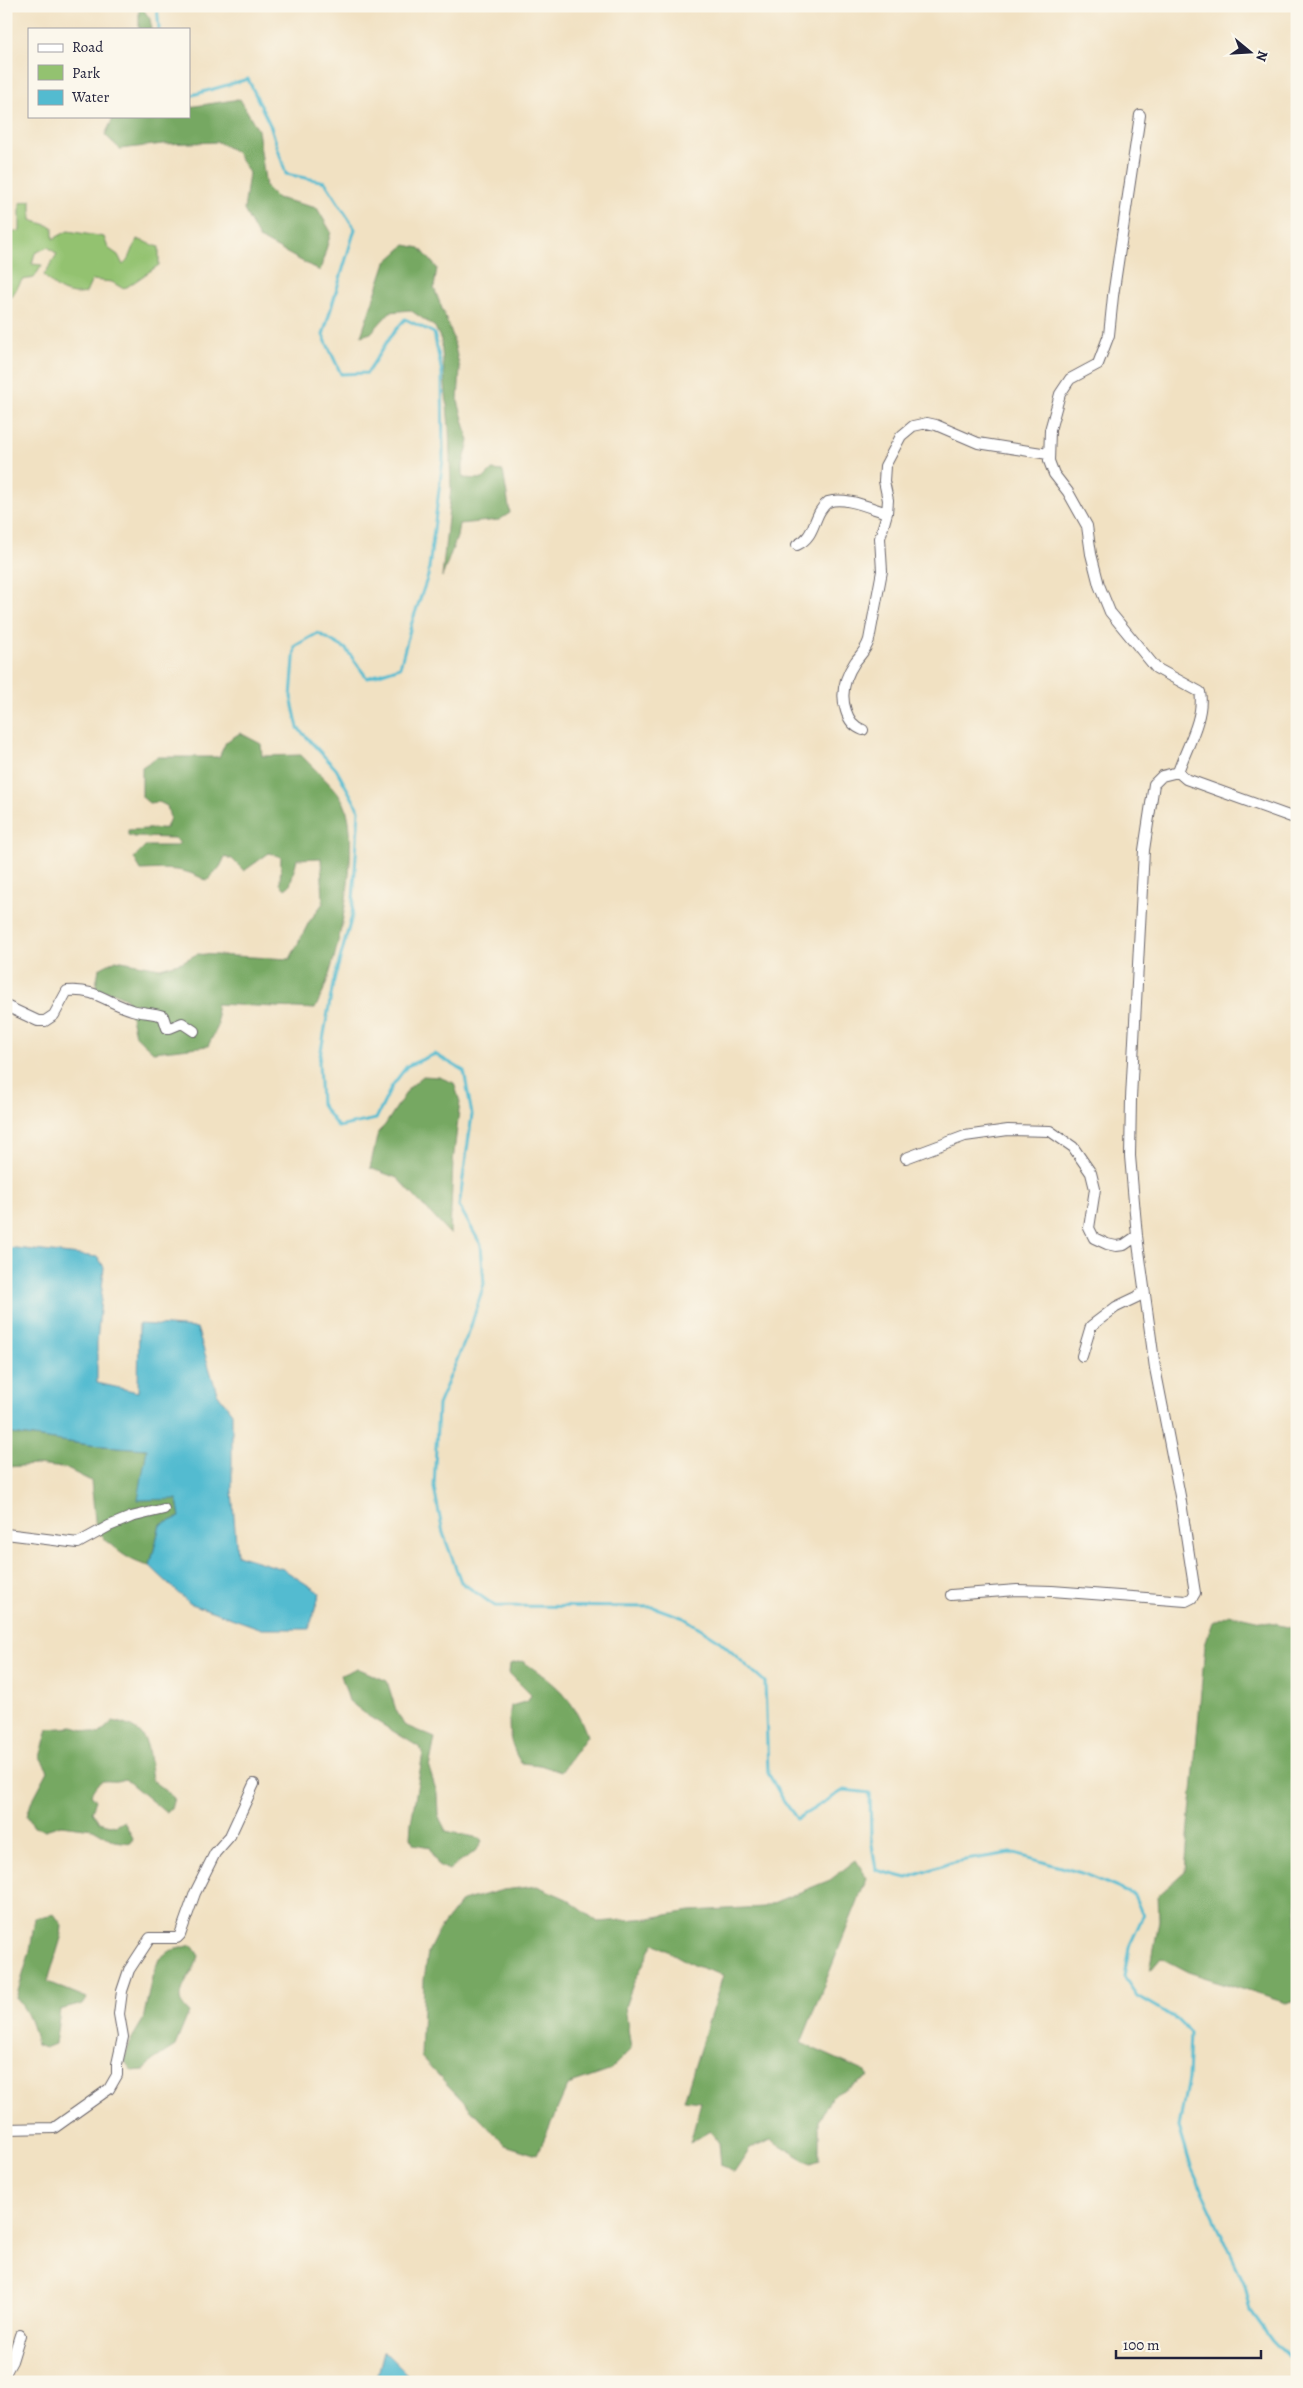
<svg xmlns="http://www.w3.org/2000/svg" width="1303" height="2388" font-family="Alegreya,serif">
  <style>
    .green { fill: #93c270; stroke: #5a7256 }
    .forest { fill: #76a862; stroke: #4c654e }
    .water { fill: #53bbd0; stroke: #3a6e86 }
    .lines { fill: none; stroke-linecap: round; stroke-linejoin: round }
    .stream { stroke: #53bbd0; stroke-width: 3 }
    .minor-casing { stroke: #6a656a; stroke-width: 12 }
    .minor { stroke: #fff; stroke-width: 10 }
  </style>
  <rect width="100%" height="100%" fill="#fbf7ec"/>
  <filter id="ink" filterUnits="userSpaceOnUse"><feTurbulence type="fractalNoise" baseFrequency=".02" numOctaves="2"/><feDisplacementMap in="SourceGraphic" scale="10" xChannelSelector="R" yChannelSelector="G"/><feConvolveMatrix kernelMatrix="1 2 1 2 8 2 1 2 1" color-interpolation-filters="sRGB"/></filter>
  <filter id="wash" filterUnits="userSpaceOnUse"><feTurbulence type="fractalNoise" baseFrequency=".0096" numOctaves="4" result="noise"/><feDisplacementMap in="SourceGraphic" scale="20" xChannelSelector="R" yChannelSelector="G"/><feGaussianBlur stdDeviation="1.12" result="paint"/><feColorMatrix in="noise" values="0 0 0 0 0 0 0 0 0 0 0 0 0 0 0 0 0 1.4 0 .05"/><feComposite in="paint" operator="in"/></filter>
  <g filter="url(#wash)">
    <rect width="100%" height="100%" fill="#f1e1c2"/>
    <path class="green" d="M 31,200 L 31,220 L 53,227 L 53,239 L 68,231 L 104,237 L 108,248 L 118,255 L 123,265 L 129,259 L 137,239 L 159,247 L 159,265 L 127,287 L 122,288 L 112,282 L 92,280 L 86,293 C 68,297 55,289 44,275 L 57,254 L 48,247 L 35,253 L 32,264 L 42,265 L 34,278 L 22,280 L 12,296 L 6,294 L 6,232 L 20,231 L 20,203 Z"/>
    <path class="forest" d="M 139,6 L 141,6 L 150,19 L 152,29 L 139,29 Z
      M 240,99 L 258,130 L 266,187 L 277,198 L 317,208 L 331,232 L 320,271 L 259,238 L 244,210 L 249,173 L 236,152 L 218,142 L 163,144 L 120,149 L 105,135 L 114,116 L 189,116 L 189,107 Z
      M 405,245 L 420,248 L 437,268 L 434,288 L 452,334 L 460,369 L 458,401 L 469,441 L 463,465 L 463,478 L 483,479 L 492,470 L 503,471 L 510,513 L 499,520 L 459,524 L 457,537 L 442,577 L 451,488 L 449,427 L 441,340 L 435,327 L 410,310 L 390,312 L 371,333 L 361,336 L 386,262 Z
      M 240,733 L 261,744 L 262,756 L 301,755 C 312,767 338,790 344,803 C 361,839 341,943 327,981 C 324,991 319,1000 315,1009 L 216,1004 L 218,1026 L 208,1046 L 153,1052 L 135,1035 L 127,999 L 115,993 L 98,990 L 96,985 L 99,969 L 116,960 L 160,968 L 182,962 L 197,954 L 290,959 L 309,922 L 323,903 L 321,858 L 297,859 L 290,885 L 285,889 L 280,884 L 281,857 L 269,853 L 244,871 L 232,859 L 225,857 L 220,867 L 207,881 C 183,867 168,869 141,870 L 134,858 L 145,846 L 176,846 L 180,843 L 174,838 L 135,837 L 128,835 L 128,830 L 166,828 L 170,818 L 167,806 L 159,802 L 149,803 L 142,797 L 142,767 L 157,757 L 219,757 L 226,742 Z
      M 423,1076 L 439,1077 L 454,1083 L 460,1102 L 453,1162 L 450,1234 L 397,1178 L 370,1168 L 378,1132 L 385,1125 L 409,1088 Z
      M 6,1433 L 90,1445 L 147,1449 L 177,1499 L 180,1517 L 160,1525 L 150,1566 C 128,1562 111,1546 96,1530 L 91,1481 L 65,1468 L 36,1465 L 6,1467 Z
      M 1229,1614 L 1297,1629 L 1297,2000 L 1286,2003 L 1188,1972 L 1161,1958 L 1150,1971 L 1159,1920 L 1158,1895 L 1185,1871 L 1205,1645 L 1213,1622 Z
      M 522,1661 C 554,1682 575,1699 587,1736 L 561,1772 L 540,1765 L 521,1763 C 509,1744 507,1728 511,1706 L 528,1701 L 531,1695 L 509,1673 L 510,1664 Z
      M 357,1668 L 387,1681 L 396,1710 L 404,1725 L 435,1738 L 429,1768 L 437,1793 L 438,1815 L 446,1831 L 479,1838 L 482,1842 C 476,1855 459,1860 449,1870 L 438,1865 L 430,1847 L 414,1844 L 410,1837 L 411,1823 L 423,1753 L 419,1747 L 368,1716 L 349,1701 L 341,1675 Z
      M 113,1721 C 152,1730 147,1745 152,1780 L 174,1798 L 171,1809 L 165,1812 L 125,1779 C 108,1786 102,1772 91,1794 L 96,1800 L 92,1811 L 99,1822 L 115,1826 L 124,1821 L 133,1838 L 131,1843 L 114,1841 L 93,1829 L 61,1825 L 45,1830 L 34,1827 L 27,1816 L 31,1803 L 48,1771 L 40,1757 L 48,1729 L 73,1727 L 99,1734 Z
      M 856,1860 L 867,1878 L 801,2043 L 866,2072 L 869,2076 L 832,2096 L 819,2120 L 819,2160 L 810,2163 L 771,2140 L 750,2149 L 734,2173 L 721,2165 L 719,2143 L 710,2131 L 690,2143 L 701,2102 L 684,2100 L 723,1975 L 693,1965 L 654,1943 L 633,1984 L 625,2007 L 631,2049 L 609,2071 L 568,2085 L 537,2155 L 505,2145 L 421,2057 L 424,1980 L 428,1952 L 439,1930 L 462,1901 L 503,1890 L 537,1886 L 567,1899 L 598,1922 L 650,1918 L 690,1911 L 763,1907 L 830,1880 Z
      M 54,1914 L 62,1925 L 61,1938 L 48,1981 L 50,1983 L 87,1998 L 83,2004 L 60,2010 L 55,2044 L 45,2048 L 37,2045 C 33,2026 29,2013 16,1998 L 30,1951 L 35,1918 Z
      M 192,1945 L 199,1956 C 194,1975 168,1996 189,2012 L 175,2046 L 152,2061 L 145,2070 L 132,2071 L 124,2060 L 131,2040 L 143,2020 L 152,1977 L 159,1959 L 169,1951 Z"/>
    <path class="water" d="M 6,1247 L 98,1257 L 104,1267 L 97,1342 L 97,1383 L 138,1392 L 139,1324 L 197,1328 L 217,1393 L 232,1413 L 232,1491 L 237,1555 L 283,1569 L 320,1593 L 309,1629 L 262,1629 L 189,1603 L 150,1566 L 160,1525 L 180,1517 L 177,1499 L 138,1500 L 147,1449 L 90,1445 L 6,1433 Z
      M 384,2351 L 415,2382 L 376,2382 Z"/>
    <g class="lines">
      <path class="stream" d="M 157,6 L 159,29
        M 189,96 L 248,79 L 271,127 L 286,174 L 325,182 L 355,229 L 323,335 L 341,374 L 367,373 L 390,337 L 405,319 L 434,333 L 442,373 L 443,459 L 428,576 L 412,622 L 400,667 L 367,678 L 346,649 L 318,633 L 295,646 L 291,697 L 298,728 L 336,769 L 359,810 L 352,916 L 333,984 L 319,1062 L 321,1104 L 338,1127 L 376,1119 L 392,1086 L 407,1066 L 435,1054 L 464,1071 L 472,1115 L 459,1206 L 481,1245 L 484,1284 L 470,1329 L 438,1405 L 434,1488 L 443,1533 L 461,1582 L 495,1606 L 653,1607 L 684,1618 L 717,1639 L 765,1682 L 768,1773 L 784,1801 L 797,1819 L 844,1790 L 870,1793 L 871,1838 L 876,1870 L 907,1878 L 953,1862 L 1011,1853 L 1085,1874 L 1134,1895 L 1143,1916 L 1129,1947 L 1124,1977 L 1137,1996 L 1175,2018 L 1190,2033 L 1188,2079 L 1179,2127 L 1191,2167 L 1245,2285 L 1251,2312 L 1272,2341 L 1297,2367"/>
    </g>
  </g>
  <g filter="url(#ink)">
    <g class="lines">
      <defs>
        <path id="minor" d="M 797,545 C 817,536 812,514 828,502 C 845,496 870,508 887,513
          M 863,730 C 853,726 849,720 846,711 C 840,694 845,677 855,662 C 861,654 866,650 869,640 L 882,571 L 880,538 L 887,513 L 888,500 L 884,481 L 885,466 L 901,436 L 913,426 L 927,423 L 936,425 L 978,443 L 1048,454
          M 1178,772 L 1186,779 L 1297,819
          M 6,1006 L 38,1021 L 45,1021 L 54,1015 L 67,991 C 98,988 109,1005 136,1011 C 145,1013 154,1013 163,1016 L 167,1028 L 170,1028 L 182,1023 L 194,1031
          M 906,1158 L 965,1136 L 1008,1130 L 1050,1131 L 1073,1147 L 1091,1173 L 1095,1189 L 1089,1228 L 1094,1238 L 1107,1244 L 1116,1246 L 1124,1245 L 1137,1236
          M 1082,1356 L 1091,1326 L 1116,1307 L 1137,1297 L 1144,1291
          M 6,1534 L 78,1543 L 109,1526 L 131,1517 L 164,1509
          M 951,1595 L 1017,1590 L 1052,1591 L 1186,1601 L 1192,1598 L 1195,1593 L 1180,1496 L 1155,1368 L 1137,1236 L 1130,1156 L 1131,1098 L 1144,850 L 1154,784 L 1162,776 L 1178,772 C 1186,748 1205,717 1200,692 L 1156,668 L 1110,612 L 1099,585 L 1091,554 L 1087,526 L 1068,492 L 1054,474 L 1049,461 L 1050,430 L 1060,394 L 1070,379 L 1098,364 L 1109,335 L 1113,296 L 1140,115
          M 6,2129 L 54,2128 L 109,2089 L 117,2075 L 117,2064 L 123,2037 L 119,2014 L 122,1991 L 129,1970 L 150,1938 L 177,1938 L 180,1935 L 195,1893 L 215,1853 L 230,1836 L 254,1784
          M 6,2372 L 12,2361 L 20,2335"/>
      </defs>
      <use href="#minor" class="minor-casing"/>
      <use href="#minor" class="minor"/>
    </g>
  </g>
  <rect width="1303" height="2388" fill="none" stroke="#fbf7ec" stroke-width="25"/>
  <rect x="28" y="28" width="162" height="90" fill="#fbf7ec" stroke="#a4a2a5"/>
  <rect x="38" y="44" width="25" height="8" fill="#ffffff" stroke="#a4a2a5"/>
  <text x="72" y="52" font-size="15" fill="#22223b">Road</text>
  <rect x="38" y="65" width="25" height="15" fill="#93c270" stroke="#a4a2a5"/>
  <text x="72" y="78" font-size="15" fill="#22223b">Park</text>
  <rect x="38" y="90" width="25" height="15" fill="#53bbd0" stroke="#a4a2a5"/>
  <text x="72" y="102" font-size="15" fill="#22223b">Water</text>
  <g transform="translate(1250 52) rotate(108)" stroke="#fbf7ec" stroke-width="4" paint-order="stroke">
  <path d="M0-4L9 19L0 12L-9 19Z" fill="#22223b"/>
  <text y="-8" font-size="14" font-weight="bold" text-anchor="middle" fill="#22223b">N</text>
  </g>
  <path d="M1116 2350v8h145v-8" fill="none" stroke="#22223b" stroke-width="2.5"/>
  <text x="1123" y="2350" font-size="15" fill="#22223b" stroke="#fbf7ec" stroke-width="4" paint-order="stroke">100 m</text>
</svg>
